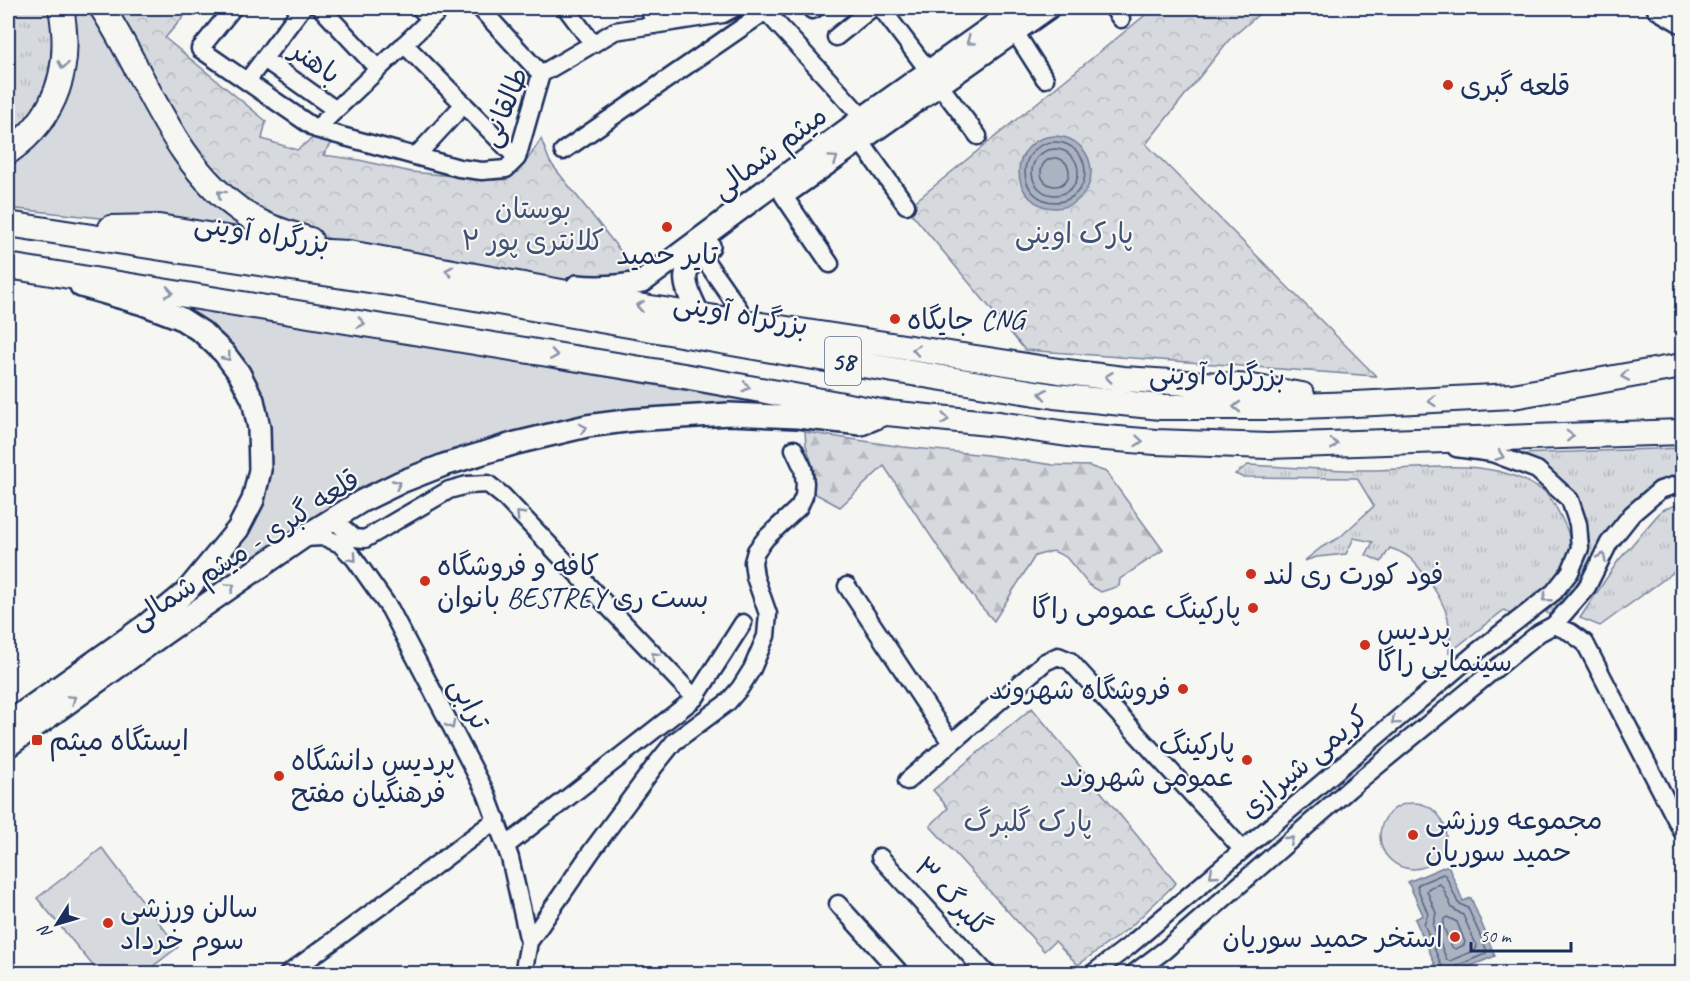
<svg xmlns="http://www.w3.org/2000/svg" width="1690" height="981" font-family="Caveat,'Playpen Sans Arabic',sans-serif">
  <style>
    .grass { fill: url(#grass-tufts); stroke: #78849e; stroke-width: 1.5 }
    .forest { fill: url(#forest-firs); stroke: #78849e; stroke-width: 1.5 }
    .park { fill: url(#park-crowns); stroke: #78849e; stroke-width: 1.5 }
    .garden { fill: #d6d9dd; stroke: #78849e; stroke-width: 1.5 }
    .water { fill: #abb2c0; stroke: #717e99; stroke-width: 1.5 }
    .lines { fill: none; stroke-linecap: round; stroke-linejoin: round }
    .shore { stroke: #556385; stroke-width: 1.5 }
    .minor-casing { stroke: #1b2f5e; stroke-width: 21 }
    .major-casing { stroke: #1b2f5e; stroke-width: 26 }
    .highway-casing { stroke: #1b2f5e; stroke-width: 28 }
    .minor { stroke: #f6f6f2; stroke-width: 16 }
    .major { stroke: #f6f6f2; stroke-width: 21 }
    .highway { stroke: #f6f6f2; stroke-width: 24 }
    .oneway { stroke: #8892a8 }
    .poi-dot { fill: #c8321e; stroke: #f6f6f2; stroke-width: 2 }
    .labels { text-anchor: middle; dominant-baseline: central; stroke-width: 4.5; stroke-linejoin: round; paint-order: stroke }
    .shield { fill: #f6f6f2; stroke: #5d6b8a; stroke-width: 1.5 }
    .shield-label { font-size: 27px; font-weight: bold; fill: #1b2f5e }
    .street-label { font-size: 28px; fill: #1b2f5e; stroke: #f6f6f2 }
    .poi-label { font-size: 28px; fill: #1b2f5e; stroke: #f6f6f2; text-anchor: start }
    .park-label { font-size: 28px; fill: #405177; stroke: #f6f6f2 }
  </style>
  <defs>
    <pattern id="grass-tufts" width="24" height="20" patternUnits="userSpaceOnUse" patternTransform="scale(1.5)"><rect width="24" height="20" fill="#d6d9dd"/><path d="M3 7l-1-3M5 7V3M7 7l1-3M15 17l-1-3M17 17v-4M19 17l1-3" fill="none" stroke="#b7bbc0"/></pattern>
    <pattern id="forest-firs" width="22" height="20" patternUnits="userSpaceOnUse" patternTransform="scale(1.5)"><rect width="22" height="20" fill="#d6d9dd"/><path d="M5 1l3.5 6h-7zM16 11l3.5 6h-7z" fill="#b7bbc0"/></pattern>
    <pattern id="park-crowns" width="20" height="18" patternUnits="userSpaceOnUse" patternTransform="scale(1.5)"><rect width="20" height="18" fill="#d6d9dd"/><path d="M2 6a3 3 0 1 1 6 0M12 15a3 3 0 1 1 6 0" fill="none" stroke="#b7bbc0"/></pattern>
  </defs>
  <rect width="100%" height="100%" fill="#f6f6f2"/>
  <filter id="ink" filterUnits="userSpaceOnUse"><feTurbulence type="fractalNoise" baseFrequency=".0167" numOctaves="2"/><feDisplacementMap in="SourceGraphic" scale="12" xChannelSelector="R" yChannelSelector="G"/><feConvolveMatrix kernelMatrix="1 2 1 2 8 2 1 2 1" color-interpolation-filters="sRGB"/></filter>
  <g filter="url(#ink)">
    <path class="grass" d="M 8,8 L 54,8 L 60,48 L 36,116 L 8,146 Z
      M 1682,448 L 1682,474 L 1661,482 L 1633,503 L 1613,524 L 1600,543 L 1569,598 L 1550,616 L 1546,612 L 1557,602 L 1570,586 L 1580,570 L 1588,543 L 1586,523 L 1580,506 L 1515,454 Z
      M 1248,465 C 1290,467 1334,471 1376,470 C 1428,469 1486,457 1533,485 C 1536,487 1542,489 1545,492 C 1553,499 1559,513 1564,523 C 1586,565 1540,593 1511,615 L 1504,610 L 1449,653 C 1449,642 1451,626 1447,615 C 1442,599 1426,575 1414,562 C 1408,555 1399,551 1390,548 L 1381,562 L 1366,555 L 1373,542 L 1354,538 L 1346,554 L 1317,557 L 1304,561 L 1322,547 L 1339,538 L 1374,506 L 1357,478 L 1242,477 L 1235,474 Z
      M 1682,503 L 1682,566 L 1600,626 L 1580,618 L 1618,561 L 1662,510 Z"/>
    <path class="forest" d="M 805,432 L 903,447 L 987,455 L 1053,465 L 1089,466 L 1106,472 L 1163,550 L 1120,579 L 1119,586 L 1101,592 L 1089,585 L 1066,557 L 1053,551 L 1035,556 L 994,621 L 978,603 L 946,559 L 884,466 L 840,507 L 814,493 L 814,470 L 806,445 Z"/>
    <path class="park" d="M 110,8 L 176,8 L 185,15 L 165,38 L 266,121 L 262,139 L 297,150 L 318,134 L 332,143 L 323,155 L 359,160 L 411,172 L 495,180 L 509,178 L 510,176 C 524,169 532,152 541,139 L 550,162 L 641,277 L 576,282 L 550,278 L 369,247 L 327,238 L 306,233 L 266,216 L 213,177 Z
      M 1154,8 L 1266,8 L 1229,40 L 1146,144 L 1376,376 L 1025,350 L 907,208 Z
      M 1032,708 L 1176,883 L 1129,928 L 1078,965 L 1055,941 L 1044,951 L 930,826 L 948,808 L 933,790 Z"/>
    <path class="garden" d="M 67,8 L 93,8 L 144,98 L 277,237 L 8,208 L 8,160 L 36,137 Z
      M 161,304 L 190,305 L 804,411 L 485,442 L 173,616 L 250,522 L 259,401 Z
      M1380 836a33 33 0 1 1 66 0a33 33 0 1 1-66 0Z
      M 102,848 L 178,947 L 144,973 L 99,973 L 37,898 Z"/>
    <path class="water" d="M1019 172a36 36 0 1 1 72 0a36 36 0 1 1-72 0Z
      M 1448,865 L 1463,901 L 1471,898 L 1495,956 L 1454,973 L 1439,973 L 1415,919 L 1423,915 L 1408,882 Z"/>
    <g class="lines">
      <path class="shore" d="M1025 172a30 30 0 1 1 60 0a30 30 0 1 1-60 0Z
        M1032 172a23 23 0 1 1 46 0a23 23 0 1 1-46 0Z
        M1041 172a14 14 0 1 1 28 0a14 14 0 1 1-28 0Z
        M 1439,884 L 1442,886 L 1452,908 L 1463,915 L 1477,947 L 1475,950 L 1450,961 L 1447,960 L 1433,926 L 1436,913 L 1427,891 L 1429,888 Z
        M 1447,917 L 1457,922 L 1465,942 L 1464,945 L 1455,949 L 1452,947 L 1443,926 L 1444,919 Z
        M 1444,974 L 1443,969 L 1424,924 L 1428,914 L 1417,887 L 1419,884 L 1443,874 L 1446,876 L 1458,903 L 1468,908 L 1487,951 L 1485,954 L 1457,966 L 1454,974"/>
      <defs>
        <path id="minor" d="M 233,8 L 200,49 L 316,129 L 459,168 L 482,171 L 506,169 L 517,158 L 541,74 L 615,31 L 723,14 L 734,8
          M 321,8 L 378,69
          M 420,8 L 430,18
          M 480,8 L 541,74
          M 566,8 L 593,44
          M 649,8 L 655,25
          M 763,8 L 863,118
          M 881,8 L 978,136
          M 1113,8 L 1121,19
          M 812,10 L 816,8
          M 1015,32 L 1045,79
          M 836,37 L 872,8
          M 404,44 L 517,158
          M 264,59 L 336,110
          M 247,81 L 302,8
          M 316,129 L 442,8
          M 860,141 L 906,205
          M 563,151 L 766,11
          M 416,156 L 464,104
          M 783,195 L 830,264
          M 700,253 L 739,309
          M 333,519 L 354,538 L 365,539 L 449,490 L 467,485 L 488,484 L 503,496 L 695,698
          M 302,538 L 324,537 L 340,544 L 354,558 L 390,609 L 486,793 L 510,858 L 529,942
          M 847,586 L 951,743
          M 1554,625 L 1570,632 L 1585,643 L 1682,831
          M 907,781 L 1045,662 L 1058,656 L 1070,661 L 1242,849
          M 506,846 L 695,698 L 743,623
          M 880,857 L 987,974
          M 838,904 L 901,974
          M 288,974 L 397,894 L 497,819
          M 523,974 L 529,942 L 591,852 L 654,767 L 674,742 L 728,702 L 740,688 L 752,669 L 766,636 L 768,614 L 755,577 L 753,562 L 756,551 L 766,538 L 799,507 L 804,496 L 805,483 L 803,468 L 794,449
          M 1092,974 L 1129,946 L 1478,651 L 1554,592 L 1570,572 L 1580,548 L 1578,524 L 1570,500 L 1537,470 L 1492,453 L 1456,448
          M 1133,974 L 1165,950 L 1349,789 L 1539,633 L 1554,625 L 1587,587 L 1609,543 L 1632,514 L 1660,490 L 1682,483"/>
        <path id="major" d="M 1658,8 L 1682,22
          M 787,192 L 1048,8
          M 577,286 C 600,288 620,287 642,282 L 863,118 L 1018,8
          M 699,315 C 683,282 676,270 709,246
          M 8,723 L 146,625 L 186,592 L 238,529 L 253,500 L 260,470 L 259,428 L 253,400 L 239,373 L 224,353 L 202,332 L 180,318 L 143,304 L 81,286
          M 8,746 L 165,633 L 302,538 L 362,501 L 401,482 L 444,465 L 516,443 L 587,426 L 633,420 L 729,414 L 798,417 L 861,424 L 887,413"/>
        <path id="highway" d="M 102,8 C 148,78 172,165 246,214 C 265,227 288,233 310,240
          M 8,152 C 58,117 72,66 61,8
          M 8,224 L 395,284 L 783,352 L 1054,396 L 1161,407 L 1271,407 L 1355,404 L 1513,396 L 1682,366
          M 111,228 L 159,227 L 305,251 L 349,253 L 638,306 L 1059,371 L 1123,379 L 1252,387 L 1302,395
          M 8,266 L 684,376 L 887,413 L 999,424 L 1081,436 L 1156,442 L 1268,446 L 1682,432"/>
      </defs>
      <use href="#minor" class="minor-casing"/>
      <use href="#major" class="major-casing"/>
      <use href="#highway" class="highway-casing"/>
      <use href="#minor" class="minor"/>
      <use href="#major" class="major"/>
      <use href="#highway" class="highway"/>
    </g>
    <defs><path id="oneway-chevron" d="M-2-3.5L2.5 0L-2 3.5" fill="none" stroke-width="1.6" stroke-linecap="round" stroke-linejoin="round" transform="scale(1.5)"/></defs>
    <g class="oneway">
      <use href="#oneway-chevron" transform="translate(970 41) rotate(144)"/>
      <use href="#oneway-chevron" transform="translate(63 65) rotate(100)"/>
      <use href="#oneway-chevron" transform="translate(834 159) rotate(-35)"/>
      <use href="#oneway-chevron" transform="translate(221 194) rotate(-138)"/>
      <use href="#oneway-chevron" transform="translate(449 271) rotate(-170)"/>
      <use href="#oneway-chevron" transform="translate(169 292) rotate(9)"/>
      <use href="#oneway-chevron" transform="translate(640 306) rotate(-171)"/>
      <use href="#oneway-chevron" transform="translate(361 323) rotate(9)"/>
      <use href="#oneway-chevron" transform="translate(916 350) rotate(-171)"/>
      <use href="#oneway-chevron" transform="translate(554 355) rotate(9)"/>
      <use href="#oneway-chevron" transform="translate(227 357) rotate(51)"/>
      <use href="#oneway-chevron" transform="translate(1625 376) rotate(170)"/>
      <use href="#oneway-chevron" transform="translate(1109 377) rotate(-173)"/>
      <use href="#oneway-chevron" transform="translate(746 387) rotate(11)"/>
      <use href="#oneway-chevron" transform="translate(1043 394) rotate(-170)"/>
      <use href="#oneway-chevron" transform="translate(1432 401) rotate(176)"/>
      <use href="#oneway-chevron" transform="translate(1237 407) rotate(180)"/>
      <use href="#oneway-chevron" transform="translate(945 419) rotate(6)"/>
      <use href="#oneway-chevron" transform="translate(583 428) rotate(-12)"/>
      <use href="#oneway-chevron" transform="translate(1570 436) rotate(-2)"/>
      <use href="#oneway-chevron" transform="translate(1139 441) rotate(5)"/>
      <use href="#oneway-chevron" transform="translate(1334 444) rotate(-2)"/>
      <use href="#oneway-chevron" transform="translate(1500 456) rotate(20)"/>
      <use href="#oneway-chevron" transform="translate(397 484) rotate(-25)"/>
      <use href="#oneway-chevron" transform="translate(520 515) rotate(-134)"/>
      <use href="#oneway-chevron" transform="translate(1602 557) rotate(-64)"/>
      <use href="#oneway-chevron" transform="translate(353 558) rotate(48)"/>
      <use href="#oneway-chevron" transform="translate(231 587) rotate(-35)"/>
      <use href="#oneway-chevron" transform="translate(1546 598) rotate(142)"/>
      <use href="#oneway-chevron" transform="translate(655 656) rotate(-134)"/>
      <use href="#oneway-chevron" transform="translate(72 699) rotate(-35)"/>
      <use href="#oneway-chevron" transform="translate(1395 721) rotate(140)"/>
      <use href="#oneway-chevron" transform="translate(451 725) rotate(62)"/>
      <use href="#oneway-chevron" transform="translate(1290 840) rotate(-41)"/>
      <use href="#oneway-chevron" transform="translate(1213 874) rotate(139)"/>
    </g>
  </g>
  <g class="poi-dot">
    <circle cx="1448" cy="85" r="6"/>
    <circle cx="667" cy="227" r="6"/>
    <circle cx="895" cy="319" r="6"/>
    <circle cx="1251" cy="574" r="6"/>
    <circle cx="425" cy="581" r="6"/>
    <circle cx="1253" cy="608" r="6"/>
    <circle cx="1365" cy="645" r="6"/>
    <circle cx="1183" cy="689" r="6"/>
    <rect x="31" y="734" width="12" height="12" rx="3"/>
    <circle cx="1247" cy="760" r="6"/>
    <circle cx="279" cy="776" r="6"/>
    <circle cx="1413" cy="835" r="6"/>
    <circle cx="108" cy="923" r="6"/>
    <circle cx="1455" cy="937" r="6"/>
  </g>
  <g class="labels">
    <rect class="shield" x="825" y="337" width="36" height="48" rx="4.5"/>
    <g class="shield-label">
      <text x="843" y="361">58</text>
    </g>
    <g class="street-label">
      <text transform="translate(316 62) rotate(35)">باهنر</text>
      <text transform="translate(504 107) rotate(-67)">طالقانی</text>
      <text transform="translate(769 152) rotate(-37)">میثم شمالی</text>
      <text transform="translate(262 233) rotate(9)">بزرگراه آوینی</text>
      <text transform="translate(741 314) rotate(10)">بزرگراه آوینی</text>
      <text transform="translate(1217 375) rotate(1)">بزرگراه آوینی</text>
      <text transform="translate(244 549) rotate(-33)">قلعه گبری - میثم شمالی</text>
      <text transform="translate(470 703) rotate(62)">ترابی</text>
      <text transform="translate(1304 762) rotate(-40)">کریمی شیرازی</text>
      <text transform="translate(953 897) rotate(47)">گلبرگ ۳</text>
    </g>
    <g class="poi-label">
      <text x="1460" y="85">قلعه گبری</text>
      <text x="667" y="254" text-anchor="middle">تایر حمید</text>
      <text x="907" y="319">جایگاه CNG</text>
      <text x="437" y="565">کافه و فروشگاه<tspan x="437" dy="32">بانوان BESTREY بست ری</tspan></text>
      <text x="1263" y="574">فود کورت ری لند</text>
      <text x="1241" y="608" text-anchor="end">پارکینگ عمومی راگا</text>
      <text x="1377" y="629">پردیس<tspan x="1377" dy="32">سینمایی راگا</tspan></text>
      <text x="1171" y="689" text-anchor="end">فروشگاه شهروند</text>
      <text x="49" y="740">ایستگاه میثم</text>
      <text x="1235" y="744" text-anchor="end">پارکینگ<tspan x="1235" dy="32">عمومی شهروند</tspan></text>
      <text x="291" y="760">پردیس دانشگاه<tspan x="291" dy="32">فرهنگیان مفتح</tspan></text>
      <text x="1425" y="819">مجموعه ورزشی<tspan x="1425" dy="32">حمید سوریان</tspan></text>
      <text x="120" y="907">سالن ورزشی<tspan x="120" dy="32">سوم خرداد</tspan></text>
      <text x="1443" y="937" text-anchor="end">استخر حمید سوریان</text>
    </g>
    <g class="park-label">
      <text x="533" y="208">بوستان<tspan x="533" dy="32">کلانتری پور ۲</tspan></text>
      <text x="1074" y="233">پارک اوینی</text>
      <text x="1028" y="821">پارک گلبرگ</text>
    </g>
  </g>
  <rect width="1690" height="981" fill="none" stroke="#f6f6f2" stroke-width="30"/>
  <rect x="15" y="15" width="1660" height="951" fill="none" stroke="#1b2f5e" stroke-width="2" filter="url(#ink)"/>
  <g transform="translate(57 924) rotate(233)" stroke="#f6f6f2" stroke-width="4.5" paint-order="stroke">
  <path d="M0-4.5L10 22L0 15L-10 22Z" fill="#1b2f5e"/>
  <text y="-9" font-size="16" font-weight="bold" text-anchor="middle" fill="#1b2f5e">N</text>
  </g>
  <path d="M1471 942v9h100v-9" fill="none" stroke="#1b2f5e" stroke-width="3"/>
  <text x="1480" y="942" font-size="18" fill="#1b2f5e" stroke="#f6f6f2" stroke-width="4.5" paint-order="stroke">50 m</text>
</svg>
